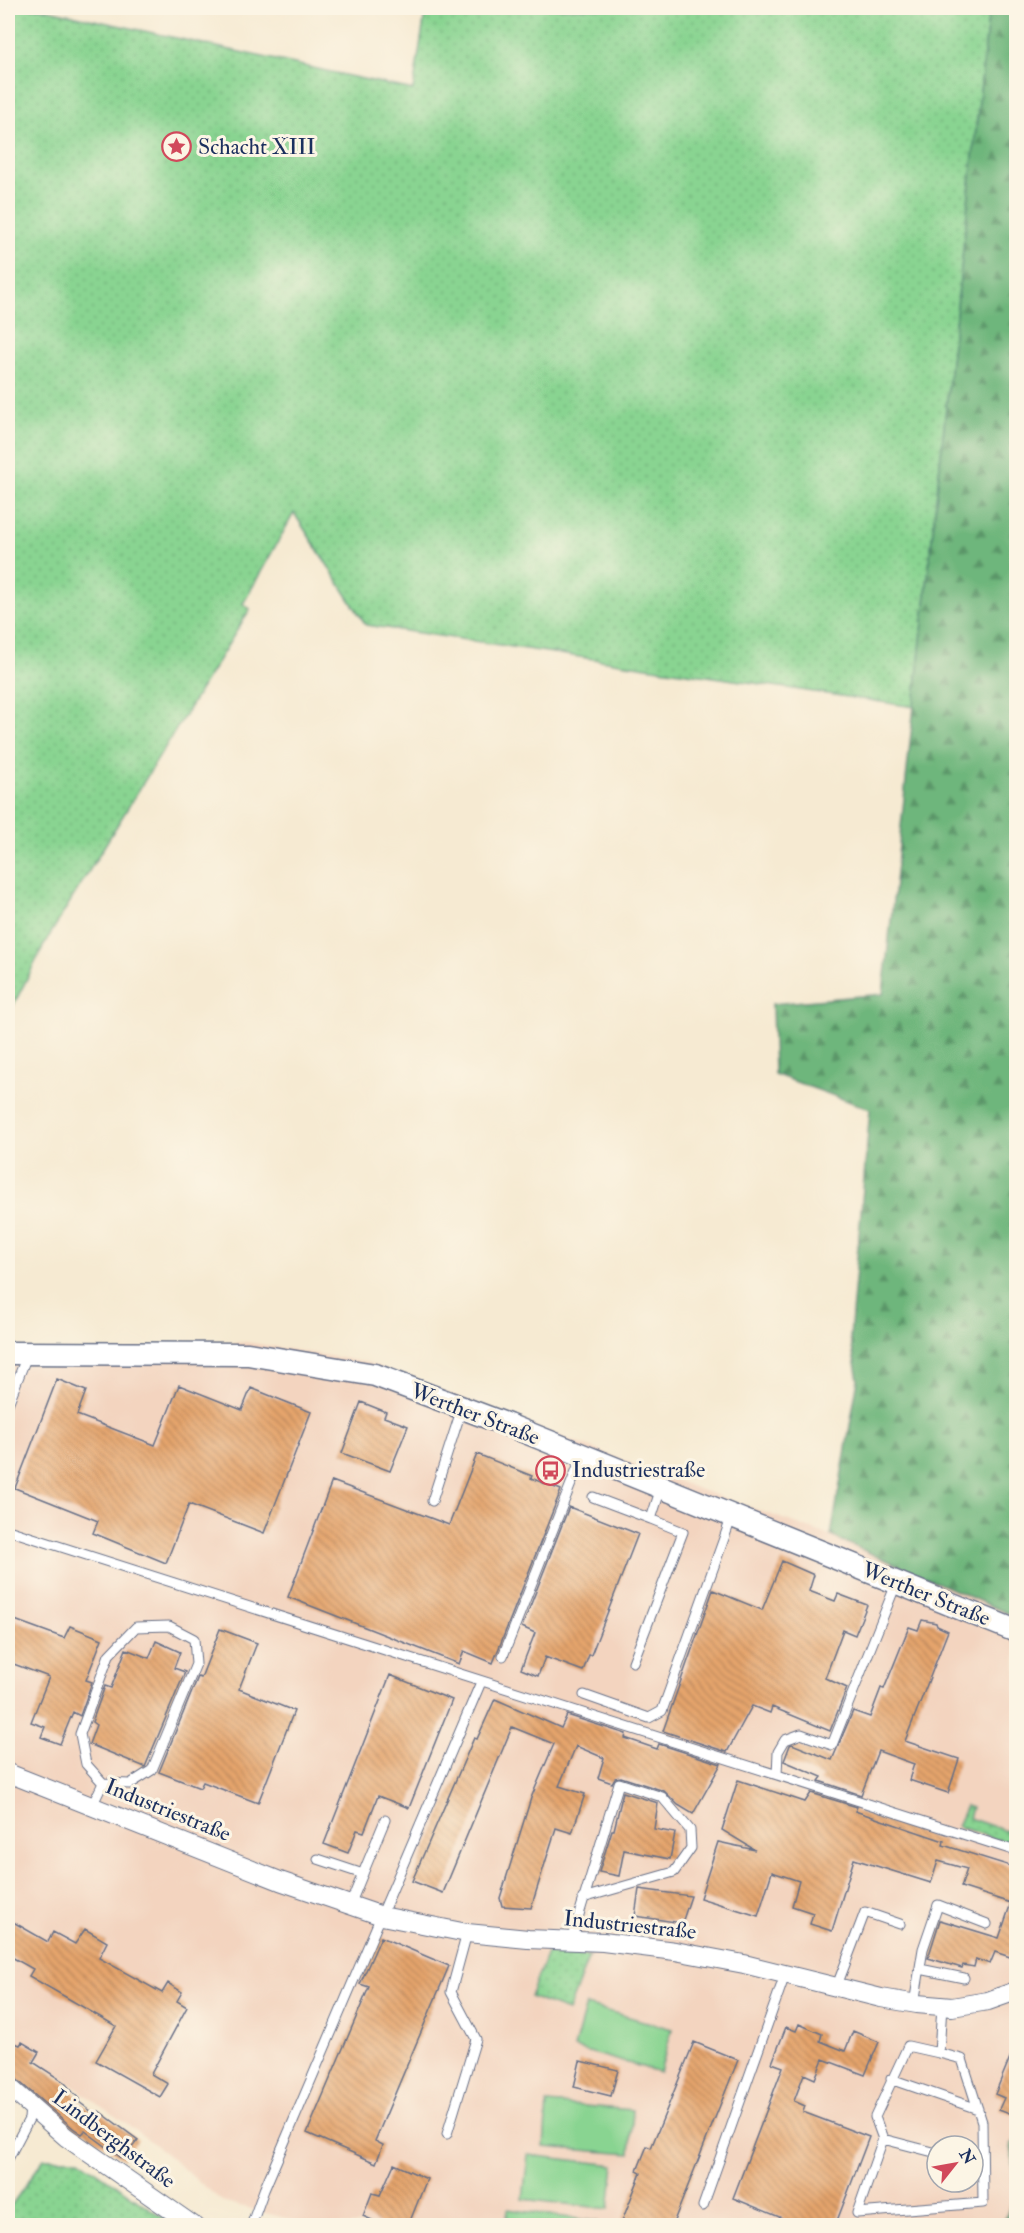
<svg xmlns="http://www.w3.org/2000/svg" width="1024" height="2233" font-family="'IM FELL Double Pica',serif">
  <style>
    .built { fill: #f3d4bf; fill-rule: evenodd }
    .green { fill: url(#green-dots); stroke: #528278; stroke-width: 1.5 }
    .forest { fill: url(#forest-firs); stroke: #44726c; stroke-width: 1.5 }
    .pitch { fill: #89d491; stroke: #528278; stroke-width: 1.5 }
    .building { fill: url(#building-back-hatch) }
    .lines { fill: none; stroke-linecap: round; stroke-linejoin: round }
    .service-casing { stroke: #687087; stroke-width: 11 }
    .minor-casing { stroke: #687087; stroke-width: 20 }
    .tertiary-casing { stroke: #687087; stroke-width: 25 }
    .service { stroke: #fff; stroke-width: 9 }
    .minor { stroke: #fff; stroke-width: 18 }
    .tertiary { stroke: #fff; stroke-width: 22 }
    .labels { text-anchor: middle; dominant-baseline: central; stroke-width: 6; stroke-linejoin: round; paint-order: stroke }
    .poi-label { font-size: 22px; fill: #1b2f5e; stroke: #fcf5e5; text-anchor: start }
    .street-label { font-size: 22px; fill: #1b2f5e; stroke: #fcf5e5 }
  </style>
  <defs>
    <pattern id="green-dots" width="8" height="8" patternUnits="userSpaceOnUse" patternTransform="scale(1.5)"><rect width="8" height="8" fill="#89d491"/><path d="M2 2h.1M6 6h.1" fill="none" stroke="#76b67f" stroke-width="1.8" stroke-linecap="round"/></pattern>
    <pattern id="forest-firs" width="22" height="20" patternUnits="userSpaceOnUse" patternTransform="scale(1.5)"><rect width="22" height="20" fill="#6eb67b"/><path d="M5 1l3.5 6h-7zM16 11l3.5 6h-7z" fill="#5a9468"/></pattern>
    <pattern id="building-back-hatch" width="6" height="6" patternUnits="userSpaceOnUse" patternTransform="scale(1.5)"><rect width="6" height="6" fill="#e5a46c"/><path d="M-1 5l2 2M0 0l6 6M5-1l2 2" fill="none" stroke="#b9865c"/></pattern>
  </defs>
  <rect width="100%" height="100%" fill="#fcf5e5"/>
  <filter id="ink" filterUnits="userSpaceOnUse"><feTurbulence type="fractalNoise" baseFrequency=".0167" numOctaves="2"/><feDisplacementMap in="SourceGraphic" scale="12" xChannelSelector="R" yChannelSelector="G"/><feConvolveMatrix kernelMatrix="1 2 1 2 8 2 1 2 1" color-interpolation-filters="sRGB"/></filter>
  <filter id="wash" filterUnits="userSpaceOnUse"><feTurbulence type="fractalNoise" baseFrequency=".008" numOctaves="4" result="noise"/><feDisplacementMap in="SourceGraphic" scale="24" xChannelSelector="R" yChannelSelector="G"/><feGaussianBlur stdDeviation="1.35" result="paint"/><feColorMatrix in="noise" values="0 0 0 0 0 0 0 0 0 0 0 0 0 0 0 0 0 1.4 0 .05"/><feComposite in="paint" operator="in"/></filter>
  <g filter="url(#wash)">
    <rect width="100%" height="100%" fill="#f6ead2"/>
    <path class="built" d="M 246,1342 L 369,1363 L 701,1490 L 831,1536 L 1016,1617 L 1016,2139 L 1011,2145 L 1014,2194 L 1004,2222 L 976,2226 L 310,2225 L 222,2201 L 149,2140 L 10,2041 L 8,2044 L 8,1361 ZM 937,2146 L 973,2146 L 973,2182 L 937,2182 Z"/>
    <path class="green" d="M 8,8 L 40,8 L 413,90 L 426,8 L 989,8 L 914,707 L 366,625 L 294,513 L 243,604 L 250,609 L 46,941 L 8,1016 Z
      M 966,1806 L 972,1808 L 969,1818 L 1006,1831 L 1016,1827 L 1016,1846 L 957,1826 Z
      M 547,1953 L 589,1956 L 568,2011 L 530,1997 Z
      M 44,2159 L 79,2159 L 173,2225 L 8,2225 L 8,2210 Z"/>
    <path class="forest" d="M 989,8 L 1016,8 L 1016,1617 L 831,1536 L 858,1379 L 850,1337 L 870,1109 L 774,1074 L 772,1004 L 883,994 Z
      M 1016,2139 L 1016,2225 L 1005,2225 L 1004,2222 L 1014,2194 L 1011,2145 Z"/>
    <path class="pitch" d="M 586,2005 L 672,2029 L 660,2072 L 574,2048 Z
      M 547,2103 L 633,2110 L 630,2154 L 544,2147 Z
      M 528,2155 L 614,2165 L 609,2209 L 523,2199 Z
      M 508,2209 L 598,2222 L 598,2225 L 506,2225 Z"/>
    <g id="blocks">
      <path class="building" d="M 57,1379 L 86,1391 L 77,1415 L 155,1445 L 179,1385 L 242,1410 L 251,1388 L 311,1412 L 264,1533 L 189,1504 L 166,1563 L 93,1533 L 98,1521 L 15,1488 Z
        M 361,1402 L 386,1412 L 384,1417 L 408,1426 L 390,1471 L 342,1453 Z
        M 477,1454 L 532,1476 L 531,1478 L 561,1490 L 493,1663 L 464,1651 L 459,1664 L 288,1597 L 332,1481 L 449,1525 Z
        M 569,1507 L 638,1534 L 591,1655 L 589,1655 L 583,1671 L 545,1657 L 538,1676 L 521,1669 L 535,1633 L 522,1627 Z
        M 782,1561 L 814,1575 L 809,1591 L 835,1601 L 838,1594 L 867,1605 L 855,1635 L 843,1630 L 825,1678 L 847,1688 L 830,1731 L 772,1707 L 770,1713 L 752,1706 L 727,1752 L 663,1731 L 713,1590 L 762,1610 Z
        M 12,1619 L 64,1638 L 70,1626 L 102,1639 L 86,1680 L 92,1682 L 80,1716 L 73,1712 L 60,1744 L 41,1737 L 45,1727 L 31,1722 L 49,1677 L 8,1662 L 8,1630 Z
        M 922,1620 L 936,1623 L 937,1626 L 948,1631 L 905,1741 L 959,1759 L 948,1793 L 909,1780 L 914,1764 L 878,1751 L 861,1795 L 819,1781 L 822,1777 L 784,1761 L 790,1745 L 792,1744 L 832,1760 L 853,1711 L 870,1717 L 881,1688 L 884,1689 L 909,1627 L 918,1630 Z
        M 220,1629 L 257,1643 L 239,1689 L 294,1711 L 258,1803 L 203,1782 L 200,1788 L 159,1772 L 198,1677 L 201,1678 Z
        M 156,1641 L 180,1652 L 174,1668 L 185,1672 L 145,1767 L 89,1744 L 96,1725 L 92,1722 L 105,1686 L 111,1688 L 126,1649 L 149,1658 Z
        M 390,1675 L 452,1700 L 409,1808 L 378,1796 L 364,1832 L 357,1830 L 348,1853 L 324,1844 Z
        M 495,1699 L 561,1728 L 567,1715 L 626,1734 L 625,1738 L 657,1749 L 659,1744 L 721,1764 L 693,1814 L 678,1805 L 664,1791 L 621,1777 L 615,1778 L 612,1783 L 598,1778 L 604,1758 L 576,1746 L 559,1786 L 585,1794 L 572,1833 L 556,1828 L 531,1908 L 502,1906 L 500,1898 L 531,1798 L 554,1744 L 512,1727 L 443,1893 L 412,1881 L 474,1738 L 477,1739 Z
        M 738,1780 L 805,1802 L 811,1793 L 857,1807 L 855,1811 L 944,1841 L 943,1845 L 1017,1868 L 1017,1947 L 1013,1958 L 995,1952 L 990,1964 L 976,1959 L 974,1967 L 963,1965 L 962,1968 L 928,1958 L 940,1920 L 999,1938 L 1011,1903 L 961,1887 L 967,1869 L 938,1861 L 931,1883 L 854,1859 L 832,1931 L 810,1924 L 813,1913 L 792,1906 L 799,1881 L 772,1872 L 758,1916 L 700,1898 L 718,1842 L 755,1850 L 722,1830 Z
        M 623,1792 L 658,1803 L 654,1829 L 675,1833 L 670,1859 L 624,1850 L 619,1876 L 599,1872 L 612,1830 L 614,1830 Z
        M 639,1889 L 691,1896 L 682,1923 L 635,1916 Z
        M 8,1919 L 48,1942 L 53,1932 L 75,1944 L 85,1929 L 107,1942 L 99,1958 L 162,1993 L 168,1983 L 182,1992 L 177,2001 L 187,2007 L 151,2074 L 168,2084 L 160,2097 L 96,2061 L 116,2026 L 29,1976 L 33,1969 L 8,1955 Z
        M 381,1937 L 449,1966 L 375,2141 L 383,2145 L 376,2163 L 307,2133 L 369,1987 L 360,1984 Z
        M 799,2024 L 822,2034 L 820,2041 L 845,2051 L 853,2031 L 879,2042 L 865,2075 L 823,2059 L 815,2079 L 804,2074 L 794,2101 L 805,2106 L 803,2112 L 869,2137 L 835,2226 L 796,2226 L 782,2220 L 782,2218 L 733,2198 L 783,2067 L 772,2063 L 786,2027 L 796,2031 Z
        M 12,2042 L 20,2045 L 22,2042 L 39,2052 L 33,2062 L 64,2082 L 79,2099 L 79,2102 L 96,2115 L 99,2111 L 138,2140 L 123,2159 L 85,2131 L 82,2134 L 73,2128 L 15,2078 L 8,2074 L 8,2050 Z
        M 694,2042 L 738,2060 L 672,2226 L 620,2226 L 641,2173 L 637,2171 L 647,2146 L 651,2148 Z
        M 1016,2043 L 1017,2043 L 1017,2116 L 999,2109 L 1004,2098 L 995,2094 Z
        M 580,2061 L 618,2070 L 611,2096 L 574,2087 Z
        M 394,2164 L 427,2179 L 408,2226 L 385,2226 L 363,2216 L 372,2193 L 380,2195 Z"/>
    </g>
  </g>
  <g filter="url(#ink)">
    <use href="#blocks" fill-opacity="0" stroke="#687087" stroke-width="1.5"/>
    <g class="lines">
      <defs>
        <path id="service" d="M 8,1404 L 28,1353
          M 593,1497 L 651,1519
          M 432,1501 L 462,1408
          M 8,1530 L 1016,1851
          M 503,1656 L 582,1456
          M 633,1662 L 683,1532 L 651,1519 L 661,1488
          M 584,1695 L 649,1718 L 662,1711 L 732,1516
          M 777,1775 L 778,1752 L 785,1740 L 801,1734 L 832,1745 L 896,1584
          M 92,1806 L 103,1783 L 130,1784 L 152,1770 L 196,1664 L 194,1639 L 169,1626 L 136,1627 L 109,1655 L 80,1734 L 86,1764 L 103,1783
          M 318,1859 L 363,1874
          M 350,1905 L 385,1820
          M 571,1941 L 619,1783 L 662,1797 L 690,1830 L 691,1848 L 674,1872 L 583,1898
          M 920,1969 L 964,1978
          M 836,1988 L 865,1912 L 900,1924
          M 914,2004 L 923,1949 L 938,1905 L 987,1924
          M 939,2053 L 908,2046 L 875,2117 L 883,2139 L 857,2213 L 983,2203 L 982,2122 L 962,2059 L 939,2053 L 942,2006
          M 891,2079 L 978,2109
          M 447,2134 L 476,2039 L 451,1992 L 467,1933
          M 883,2139 L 937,2153
          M 8,2159 L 29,2119 L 30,2106
          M 703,2206 L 785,1975
          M 251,2226 L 264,2190 L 481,1682"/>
        <path id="minor" d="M 8,1773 L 280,1881 L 382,1916 L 467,1933 L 528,1939 L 603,1942 L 675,1951 L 744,1964 L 881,1998 L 917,2004 L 952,2007 L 988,2001 L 1016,1991
          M 8,2086 L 66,2137 L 194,2226"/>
        <path id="tertiary" d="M 8,1353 L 248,1354 L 375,1375 L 508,1425 L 1016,1631"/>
      </defs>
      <use href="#service" class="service-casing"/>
      <use href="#minor" class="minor-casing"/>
      <use href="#tertiary" class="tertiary-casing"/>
      <use href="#service" class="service"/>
      <use href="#minor" class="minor"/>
      <use href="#tertiary" class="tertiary"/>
    </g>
  </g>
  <defs>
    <symbol id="sight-ring" viewBox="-11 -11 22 22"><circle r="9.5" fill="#fcf5e5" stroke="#d1495b" stroke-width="1.5"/><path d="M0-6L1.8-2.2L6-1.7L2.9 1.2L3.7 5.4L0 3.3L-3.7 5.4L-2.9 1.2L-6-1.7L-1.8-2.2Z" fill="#d1495b"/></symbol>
    <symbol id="bus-ring" viewBox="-11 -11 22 22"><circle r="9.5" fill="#fcf5e5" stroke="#d1495b" stroke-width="1.5"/><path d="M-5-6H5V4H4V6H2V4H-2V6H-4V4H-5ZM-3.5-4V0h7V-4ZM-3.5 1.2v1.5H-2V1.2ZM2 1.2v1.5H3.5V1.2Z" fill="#d1495b"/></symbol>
  </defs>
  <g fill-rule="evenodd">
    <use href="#sight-ring" x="160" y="130" width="33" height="33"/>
    <use href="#bus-ring" x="534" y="1454" width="33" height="33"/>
  </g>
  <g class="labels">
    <g class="poi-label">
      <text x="198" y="147">Schacht XIII</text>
      <text x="572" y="1470">Industriestraße</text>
    </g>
    <g class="street-label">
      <text transform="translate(475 1414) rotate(21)">Werther Straße</text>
      <text transform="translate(926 1594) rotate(22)">Werther Straße</text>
      <text transform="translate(168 1810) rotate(22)">Industriestraße</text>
      <text transform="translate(630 1925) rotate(6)">Industriestraße</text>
      <text transform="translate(114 2139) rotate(37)">Lindberghstraße</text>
    </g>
  </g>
  <rect width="1024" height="2233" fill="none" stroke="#fcf5e5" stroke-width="30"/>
  <g transform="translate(955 2164) rotate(59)"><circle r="28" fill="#fcf5e5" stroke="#a2a6af" stroke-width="1.5"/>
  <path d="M0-4.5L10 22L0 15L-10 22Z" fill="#d1495b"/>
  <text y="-9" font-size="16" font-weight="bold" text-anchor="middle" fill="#1b2f5e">N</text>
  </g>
</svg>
